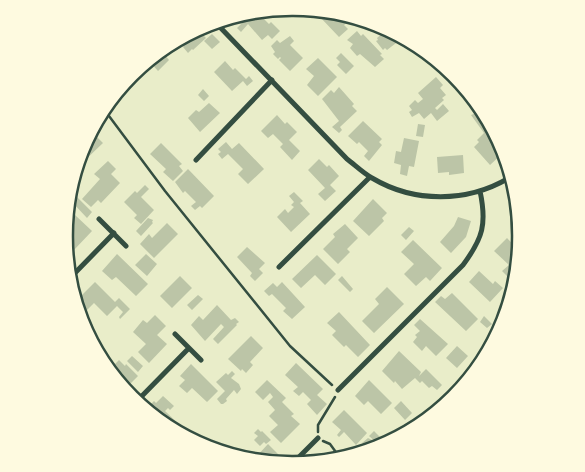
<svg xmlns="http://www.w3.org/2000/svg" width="585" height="472" font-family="Karla,sans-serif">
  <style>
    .building { fill: #bcc5a7 }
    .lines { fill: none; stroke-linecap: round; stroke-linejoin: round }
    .path { stroke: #344e41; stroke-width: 2.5 }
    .minor { stroke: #344e41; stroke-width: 5 }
    .rim { fill: none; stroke: #344e41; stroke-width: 2.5 }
  </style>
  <rect width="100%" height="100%" fill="#e9edc9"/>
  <path class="building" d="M 259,14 L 269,24 L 271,22 L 280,31 L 272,39 L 268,35 L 262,40 L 248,24 L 241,32 L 237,28 L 249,16 Z
    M 323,14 L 348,19 L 350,20 L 344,25 L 348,29 L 339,37 L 320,17 Z
    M 382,26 L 401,39 L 412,46 L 407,49 L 400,40 L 387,50 L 385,48 L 383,50 L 376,41 L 378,40 L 377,38 L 385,31 Z
    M 198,30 L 206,38 L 193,50 L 192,49 L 188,53 L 183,47 L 186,43 L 183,40 Z
    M 357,31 L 361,36 L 363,34 L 382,54 L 380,55 L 384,59 L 375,67 L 360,54 L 357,56 L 350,48 L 353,44 L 347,40 Z
    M 212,34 L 220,42 L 212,49 L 204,41 Z
    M 290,36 L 294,41 L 290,45 L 303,58 L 290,71 L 279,60 L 281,58 L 280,57 L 278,59 L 273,54 L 275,52 L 271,46 L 277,40 L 280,43 Z
    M 163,53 L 169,60 L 158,71 L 150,62 Z
    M 341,53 L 354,66 L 346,74 L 337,65 L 340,62 L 336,58 Z
    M 318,58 L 337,77 L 318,96 L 307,85 L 314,76 L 306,69 Z
    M 225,61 L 233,70 L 235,68 L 246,79 L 249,76 L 253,81 L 247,86 L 243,81 L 232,91 L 214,72 Z
    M 436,77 L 443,85 L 440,88 L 446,95 L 442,98 L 444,100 L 435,108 L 437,110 L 443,104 L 449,111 L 437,121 L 431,113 L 424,119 L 419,113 L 412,117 L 409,112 L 412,110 L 409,106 L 415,100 L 418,103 L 423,99 L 418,93 Z
    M 126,82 L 130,86 L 114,101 L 113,101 Z
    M 339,87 L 354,104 L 352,106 L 357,111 L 340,127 L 342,130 L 339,133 L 332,127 L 339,121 L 322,99 L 331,90 L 334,93 Z
    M 203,89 L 209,96 L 204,101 L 198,95 Z
    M 209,103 L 220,113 L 200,132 L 188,118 L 196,110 L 199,112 Z
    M 479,112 L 504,152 L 490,165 L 474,147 L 479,142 L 477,140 L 484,133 L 471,115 Z
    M 277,115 L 285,124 L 287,122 L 297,132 L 289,140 L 300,151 L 292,160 L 280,147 L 283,144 L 273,134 L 268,138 L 261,131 Z
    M 363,121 L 382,139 L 379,142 L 382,145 L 369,161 L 364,156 L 368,151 L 359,142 L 357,144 L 348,136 Z
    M 418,124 L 425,125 L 423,137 L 416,136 Z
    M 92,132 L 103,143 L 82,163 L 81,162 L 80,163 L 82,166 L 77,171 L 82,148 Z
    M 404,138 L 419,141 L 414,167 L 409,166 L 407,176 L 400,174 L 401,165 L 394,163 L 396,151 L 401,152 Z
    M 226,142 L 232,149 L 239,143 L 264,169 L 248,184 L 238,174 L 243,169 L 228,154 L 222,159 L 218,154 L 221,152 L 218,149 Z
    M 161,143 L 182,164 L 179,166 L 183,171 L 173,181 L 163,172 L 166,169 L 150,154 Z
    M 463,155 L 464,173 L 449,175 L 449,172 L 438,173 L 437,157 Z
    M 319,159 L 327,167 L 329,165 L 339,176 L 330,185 L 336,191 L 325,201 L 318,194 L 325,188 L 308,170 Z
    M 108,161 L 116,169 L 111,174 L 120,183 L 101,203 L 98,200 L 91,207 L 82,199 L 100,179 L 94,174 Z
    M 188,169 L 214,196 L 202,208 L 200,206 L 195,210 L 191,206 L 196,202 L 185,191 L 183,193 L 175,182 Z
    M 145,185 L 149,189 L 141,197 L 154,210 L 141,224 L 134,218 L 137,215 L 124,202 L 135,191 L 137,193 Z
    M 294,192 L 303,201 L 300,203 L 310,214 L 291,232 L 277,217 L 285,209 L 288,213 L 294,207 L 291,205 L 294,202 L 289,196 Z
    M 77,197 L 92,212 L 87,218 L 72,202 Z
    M 373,199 L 387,213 L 382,218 L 384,221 L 369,236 L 353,221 Z
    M 75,215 L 92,231 L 74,250 L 65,241 L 64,236 L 70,229 L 66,225 L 67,223 Z
    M 458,217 L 471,221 L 466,237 L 451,253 L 440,242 L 454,226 Z
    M 148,218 L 153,220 L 152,222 L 153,223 L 141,236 L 136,231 Z
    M 167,223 L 178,234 L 154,258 L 140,244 L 149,234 L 152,238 Z
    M 345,224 L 358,238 L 347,249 L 350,252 L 338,264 L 323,249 L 335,237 L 333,234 Z
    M 409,227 L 414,231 L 406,240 L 401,235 Z
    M 507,238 L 518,250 L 512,281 L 502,271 L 509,265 L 494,251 Z
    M 413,240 L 442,268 L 430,281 L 426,277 L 416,286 L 404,274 L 414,264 L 401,252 Z
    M 247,247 L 265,263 L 259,269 L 263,273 L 255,281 L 250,276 L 252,273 L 237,257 Z
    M 117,254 L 148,284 L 136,296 L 116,277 L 112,280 L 102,271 Z
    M 146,254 L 157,264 L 147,276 L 135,265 Z
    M 317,255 L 336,274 L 325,285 L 315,275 L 301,288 L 292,279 Z
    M 479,271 L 493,284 L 495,281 L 503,288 L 490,302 L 469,282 Z
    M 180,276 L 192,288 L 172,308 L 160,296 Z
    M 342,276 L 353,289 L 350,292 L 338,280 Z
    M 95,282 L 115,302 L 119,298 L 130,309 L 120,319 L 119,317 L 123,312 L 117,306 L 107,316 L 94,303 L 87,310 L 77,300 Z
    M 282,282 L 305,307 L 292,319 L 283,311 L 286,308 L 272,294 L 269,296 L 264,291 L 273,283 L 277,287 Z
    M 387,287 L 404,304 L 374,333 L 362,321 L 379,304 L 375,299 Z
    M 452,293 L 478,319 L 466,331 L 435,302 L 441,296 L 445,299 Z
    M 198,295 L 203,299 L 192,310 L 187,305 Z
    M 217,305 L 231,320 L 235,318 L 239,322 L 236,324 L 237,325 L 218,344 L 213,339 L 224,327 L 221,324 L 205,341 L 191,325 L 199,316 L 203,320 Z
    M 339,312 L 370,345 L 358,357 L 346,345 L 344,347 L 332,335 L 336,331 L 327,323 Z
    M 155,315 L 166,326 L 157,335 L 167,344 L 149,363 L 138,352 L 146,344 L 133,332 L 143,320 L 147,323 Z
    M 484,316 L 492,324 L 487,328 L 480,322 Z
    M 420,319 L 448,344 L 436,356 L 426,346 L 422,351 L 413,342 L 417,337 L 415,335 L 420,331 L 414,325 Z
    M 89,329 L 100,340 L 96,344 L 86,331 Z
    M 251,336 L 263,348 L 250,362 L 253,365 L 246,373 L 242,369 L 241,371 L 228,359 Z
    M 457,346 L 468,356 L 457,368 L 446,358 Z
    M 399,351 L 421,372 L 419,376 L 426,369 L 442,385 L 437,390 L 432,386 L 429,388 L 422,381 L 420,383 L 415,378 L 402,389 L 395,381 L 394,383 L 382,371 Z
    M 132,356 L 143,366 L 138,372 L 127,361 Z
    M 119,360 L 125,366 L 126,364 L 138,376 L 125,389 L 116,375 L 118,373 L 112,367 Z
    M 296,363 L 323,389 L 317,395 L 327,404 L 317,415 L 307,404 L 311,400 L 303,392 L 299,396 L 293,391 L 298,387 L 285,375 Z
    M 191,364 L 218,391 L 207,402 L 192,388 L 187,393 L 179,386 L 185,380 L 180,376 Z
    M 232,371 L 235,374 L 231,378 L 239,384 L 241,389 L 237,394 L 234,390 L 226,399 L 227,401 L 223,404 L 221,404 L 217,399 L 225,391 L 216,382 L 226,373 L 228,375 Z
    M 267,380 L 286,398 L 282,402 L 294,414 L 291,416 L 300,424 L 281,443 L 270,432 L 278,425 L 269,416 L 275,410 L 268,402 L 273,397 L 270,393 L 263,400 L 255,392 Z
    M 369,380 L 392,403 L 381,414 L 368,401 L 364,405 L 355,396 Z
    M 163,396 L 174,406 L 170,410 L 168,408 L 165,411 L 186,431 L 184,433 L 156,414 L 148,407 L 154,401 L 156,403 Z
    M 401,401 L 412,413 L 405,420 L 394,408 Z
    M 344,410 L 367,433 L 356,445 L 344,432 L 339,437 L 337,435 L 341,430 L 332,422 Z
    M 258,429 L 261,432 L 262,431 L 271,440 L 266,444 L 264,442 L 260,446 L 254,440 L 258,436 L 254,433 Z
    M 374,431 L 385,442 L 380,446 L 369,436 Z
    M 368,438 L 372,440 L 379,447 L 369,449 L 362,443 Z
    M 268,444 L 280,456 L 274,461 L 256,457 Z"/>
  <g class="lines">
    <path class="path" d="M 106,112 L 165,191 L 290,346 L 332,385
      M 318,432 L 318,425 L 335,397
      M 323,441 L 330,444 L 338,455"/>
    <path class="minor" d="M 216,23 L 347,159 C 355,165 363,173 372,178 C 414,203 467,203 509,178
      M 366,25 L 369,23
      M 196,160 L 272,80
      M 99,219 L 126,246
      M 279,267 L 370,177
      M 72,276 L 114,233
      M 175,334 L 201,360
      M 338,390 L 463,265 C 483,238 487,224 480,191
      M 137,401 L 189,348
      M 292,464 L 318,438"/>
  </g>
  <path d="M0 0H585V472H0ZM292 16H293A219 219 0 0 1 512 235V237A219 219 0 0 1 293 456H292A219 219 0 0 1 73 237V235A219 219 0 0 1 292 16Z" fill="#fefae0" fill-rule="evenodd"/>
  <path class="rim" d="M292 16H293A219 219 0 0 1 512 235V237A219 219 0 0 1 293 456H292A219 219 0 0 1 73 237V235A219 219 0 0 1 292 16Z"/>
</svg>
